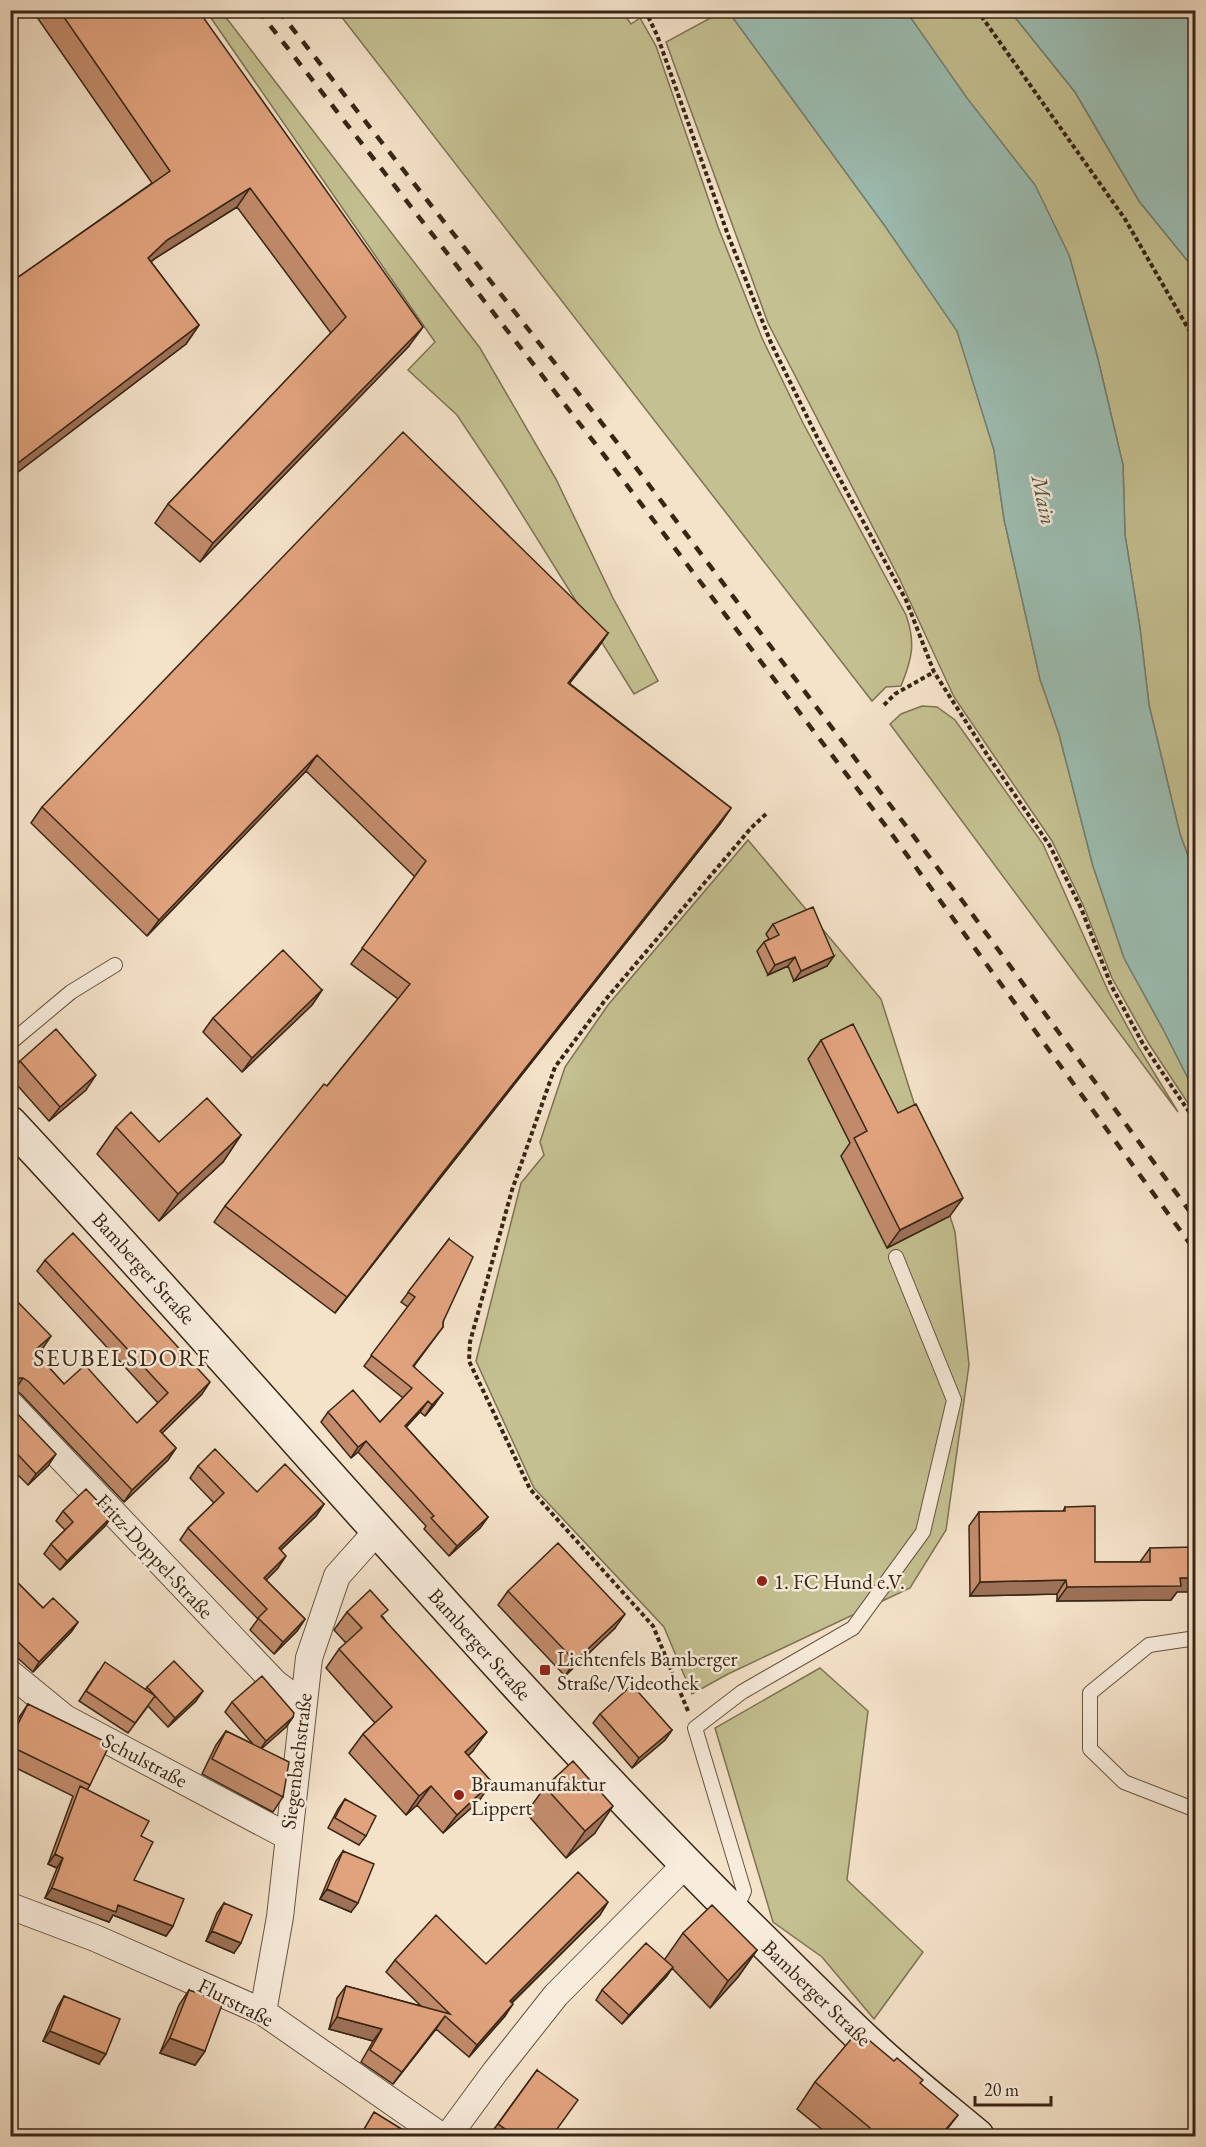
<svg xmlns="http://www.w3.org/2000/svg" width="1206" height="2147" font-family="'EB Garamond',serif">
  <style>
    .green { fill: #c4c091; stroke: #7e7353; stroke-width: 1.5 }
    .water { fill: #9cbeb3; stroke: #748174; stroke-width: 1.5 }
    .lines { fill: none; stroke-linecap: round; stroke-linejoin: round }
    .lane-casing { stroke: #675542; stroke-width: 16 }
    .street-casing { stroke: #675542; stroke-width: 28 }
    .secondary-casing { stroke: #382615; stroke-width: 36 }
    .path { stroke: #382615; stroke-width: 4; stroke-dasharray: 4.5 3; stroke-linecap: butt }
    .lane { stroke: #f8ecdc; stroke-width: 14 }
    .street { stroke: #f8ecdc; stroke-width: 26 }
    .secondary { stroke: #f8ecdc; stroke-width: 33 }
    .rail { stroke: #382615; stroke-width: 4.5; stroke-dasharray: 10 10; stroke-linecap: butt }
    .wall { fill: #c28c6c; stroke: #382615; stroke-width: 1.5 }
    .shaded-wall { fill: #9e7258; stroke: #382615; stroke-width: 1.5 }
    .building { fill: #e1a37e; stroke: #382615; stroke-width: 1.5 }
    .poi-dot { fill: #8f2418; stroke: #f8ecdc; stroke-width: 2 }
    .labels { text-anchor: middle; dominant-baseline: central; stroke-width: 5; stroke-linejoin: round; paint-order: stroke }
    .street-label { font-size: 21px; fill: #382615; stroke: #f8ecdc }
    .poi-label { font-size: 21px; fill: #382615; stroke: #f8ecdc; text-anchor: start }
    .water-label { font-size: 22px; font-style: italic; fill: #565444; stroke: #f8ecdc }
    .quarter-label { font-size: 24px; letter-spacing: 1.5px; fill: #382615; stroke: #f8ecdc }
  </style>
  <rect width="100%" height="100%" fill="#f4e2c9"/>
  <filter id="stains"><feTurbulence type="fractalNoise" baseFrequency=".00333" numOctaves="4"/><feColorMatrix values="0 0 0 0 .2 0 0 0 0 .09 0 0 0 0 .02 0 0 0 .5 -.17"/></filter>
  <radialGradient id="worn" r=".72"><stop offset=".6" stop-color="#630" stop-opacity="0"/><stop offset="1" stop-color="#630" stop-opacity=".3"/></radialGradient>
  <path class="green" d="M 621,10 L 631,24 L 640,18 L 656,46 L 718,227 L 762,338 L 803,423 L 906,615 C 916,643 912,659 901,686 L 886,687 L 872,701 L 337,11 Z
    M 213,11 L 221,11 L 480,348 L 556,479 L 613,598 L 658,681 L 634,694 L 503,484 L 457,415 L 408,370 L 435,342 L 211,18 Z
    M 718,11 L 728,11 L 885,226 L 957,330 L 994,450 L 1004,519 L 1040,679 L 1059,734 L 1093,866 L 1124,958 L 1163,1029 L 1195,1092 L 1195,1114 L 1149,1044 L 1112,978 L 1084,907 L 1052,841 L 954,697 L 900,580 L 768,323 L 666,42 L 716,15 Z
    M 906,11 L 1010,11 L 1075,92 L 1139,201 L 1195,270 L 1195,875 L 1180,834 L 1149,705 L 1140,628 L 1125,535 L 1123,465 L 1097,355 L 1069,255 Z
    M 922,706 L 937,707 L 955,720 L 1043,844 L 1109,993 L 1139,1048 L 1178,1112 L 890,724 L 901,714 Z
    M 748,840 L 881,999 L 955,1232 L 969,1365 L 946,1530 L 910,1588 L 728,1674 L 692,1694 L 664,1627 L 534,1488 L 476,1361 L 521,1183 L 544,1155 L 540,1142 L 565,1067 L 608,1005 Z
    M 820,1668 L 868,1711 L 847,1880 L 923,1952 L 874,2019 L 822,1957 L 773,1922 L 715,1728 Z"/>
  <path class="water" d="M 728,11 L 906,11 L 967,98 L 1035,185 L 1069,255 L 1097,355 L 1123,465 L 1125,535 L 1140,628 L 1149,705 L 1180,834 L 1195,875 L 1195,1092 L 1163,1029 L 1124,958 L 1093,866 L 1059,734 L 1040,679 L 1004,519 L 994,450 L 957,331 L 885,226 Z
    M 1010,11 L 1195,11 L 1195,270 L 1139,201 L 1075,92 Z"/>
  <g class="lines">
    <defs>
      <path id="lane" d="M 10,1043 L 71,992 L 115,965
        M 1196,1638 L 1149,1645 L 1090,1693 L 1090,1749 L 1124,1782 L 1196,1810
        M 735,1912 L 744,1891 L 695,1728 L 742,1692 L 853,1628 L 923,1532 L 954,1400 L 896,1257"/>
      <path id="street" d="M 10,1404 L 275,1683 L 303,1704
        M 10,1673 L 65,1718 L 287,1836
        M 10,1906 L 95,1938 L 263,2012 L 441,2136
        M 263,2012 L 280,1917 L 309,1658 L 337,1576 L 378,1530
        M 448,2136 L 495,2072 L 556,1995 L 686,1864"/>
      <path id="secondary" d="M 10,1123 C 257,1387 488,1667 744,1922 C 786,1963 827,2005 870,2045 C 904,2077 941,2106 977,2136"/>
    </defs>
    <use href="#lane" class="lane-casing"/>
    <use href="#street" class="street-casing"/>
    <use href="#secondary" class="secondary-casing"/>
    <path class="path" d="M 645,10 L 657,35 L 728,235 L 771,343 L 817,437 L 906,600 L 934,672 L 988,756 L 1050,846 L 1081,908 L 1111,985 L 1143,1044 L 1196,1122
      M 977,10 L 1125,219 L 1196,342
      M 884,705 L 895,694 L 934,672
      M 688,1711 L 653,1626 L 530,1489 L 469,1361 L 470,1342 L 512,1190 L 555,1067 L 606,999 L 751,828 L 766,814"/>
    <use href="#lane" class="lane"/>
    <use href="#street" class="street"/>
    <use href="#secondary" class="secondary"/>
    <path class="rail" d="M 258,10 L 604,455 L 888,829 L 1196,1252
      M 278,10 L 619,445 L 964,903 L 1196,1220"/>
  </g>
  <path class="wall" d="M 32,10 L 198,10 L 409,346 L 200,562 L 155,523 L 168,504 L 331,333 L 237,207 L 154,259 L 151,262 L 199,325 L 186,344 L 10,478 L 10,283 L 152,183 Z
    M 608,633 L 597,649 L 569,683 L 731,808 L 720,824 L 430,1191 L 335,1313 L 214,1222 L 225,1206 L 327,1086 L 398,999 L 351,964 L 415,877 L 306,771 L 147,936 L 31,823 L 42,807 Z
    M 773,924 L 827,966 L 794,981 L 788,966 L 768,975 L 757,951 L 764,942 L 769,939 L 766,934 Z
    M 322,990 L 312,1005 L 242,1072 L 203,1032 L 213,1018 Z
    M 821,1040 L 950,1216 L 887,1248 L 841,1156 L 850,1143 L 808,1059 Z
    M 20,1061 L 86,1090 L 49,1121 L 10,1077 L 10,1074 Z
    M 116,1127 L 159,1142 L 241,1135 L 223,1162 L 159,1221 L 97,1154 Z
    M 449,1239 L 443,1327 L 414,1366 L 435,1404 L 425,1416 L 420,1412 L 406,1427 L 488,1517 L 480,1528 L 449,1556 L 424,1529 L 426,1526 L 358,1452 L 351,1458 L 321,1422 L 328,1412 L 380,1422 L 403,1398 L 364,1366 L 408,1307 L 401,1302 Z
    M 45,1260 L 202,1394 L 162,1433 L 176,1448 L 168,1460 L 124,1502 L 21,1394 L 15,1390 L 10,1390 L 10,1294 L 43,1348 L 36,1353 L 64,1384 L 137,1423 L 158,1403 L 37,1271 Z
    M 10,1406 L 48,1466 L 28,1485 L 10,1467 Z
    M 198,1466 L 257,1492 L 324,1504 L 316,1516 L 281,1550 L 278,1568 L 266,1580 L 305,1619 L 297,1631 L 274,1654 L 250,1630 L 258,1619 L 180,1540 L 188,1528 L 214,1503 L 190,1478 Z
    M 1065,1507 L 1095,1562 L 1140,1562 L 1150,1548 L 1177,1592 L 1171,1600 L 1057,1601 L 1057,1594 L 970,1596 L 969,1526 L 979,1512 L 1063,1511 Z
    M 63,1511 L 112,1516 L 105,1526 L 60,1570 L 44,1554 L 51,1544 L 65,1530 L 56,1521 Z
    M 10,1575 L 43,1608 L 78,1622 L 71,1632 L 33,1672 L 10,1651 Z
    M 508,1591 L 615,1628 L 565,1676 L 498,1605 Z
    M 347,1612 L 383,1617 L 473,1751 L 468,1756 L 479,1801 L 443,1833 L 417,1805 L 406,1815 L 349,1753 L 363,1734 L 375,1723 L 326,1668 L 339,1649 L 346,1643 L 334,1630 Z
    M 98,1672 L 145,1690 L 147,1687 L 196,1701 L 168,1727 L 148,1706 L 128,1733 L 79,1701 Z
    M 232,1702 L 293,1717 L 286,1727 L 261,1748 L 283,1797 L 273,1812 L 202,1774 L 216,1745 L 226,1731 L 253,1744 L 225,1712 Z
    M 28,1704 L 90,1785 L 87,1790 L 141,1836 L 134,1880 L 173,1926 L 166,1936 L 113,1915 L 109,1922 L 45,1898 L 57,1868 L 48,1864 L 73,1796 L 10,1765 L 10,1733 L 18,1719 Z
    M 600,1714 L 672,1730 L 665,1740 L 632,1768 L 593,1723 Z
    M 545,1787 L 595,1833 L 566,1858 L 526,1813 Z
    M 345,1799 L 366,1836 L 359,1845 L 328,1828 L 338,1809 Z
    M 343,1851 L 351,1912 L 320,1899 L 336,1861 Z
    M 224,1903 L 234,1953 L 206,1941 L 217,1913 Z
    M 600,1915 L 512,2003 L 505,2016 L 469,2057 L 436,2029 L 393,2084 L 361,2062 L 373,2041 L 329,2029 L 337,1998 L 346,1986 L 421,2006 L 386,1972 L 395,1960 L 486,1964 Z
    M 683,1933 L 757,1950 L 738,1977 L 710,2008 L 672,1968 L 666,1977 L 622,2024 L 596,2000 L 602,1990 L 665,1959 Z
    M 189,1990 L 205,2051 L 195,2065 L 160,2053 L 179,2005 Z
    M 64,1996 L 99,2064 L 43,2041 L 58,2006 Z
    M 537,2070 L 552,2136 L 489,2136 Z
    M 815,2082 L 920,2084 L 942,2136 L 830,2136 L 797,2109 Z"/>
  <path class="shaded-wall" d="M 250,188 L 237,207 L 154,259 L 135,277 L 148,258 L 167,240 Z
    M 199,325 L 186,344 L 10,478 L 10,469 Z
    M 423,327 L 409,346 L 200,562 L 213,543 Z
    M 608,633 L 597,649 L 557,699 L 568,683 Z
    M 317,755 L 306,771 L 147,936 L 159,920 Z
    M 731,808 L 720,824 L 430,1191 L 335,1313 L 347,1297 L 441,1175 Z
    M 834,956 L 827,966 L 794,981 L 801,971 Z
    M 795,957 L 788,966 L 768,975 L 775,965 Z
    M 322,990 L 312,1005 L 242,1072 L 252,1058 Z
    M 96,1075 L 86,1090 L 49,1121 L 60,1107 Z
    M 241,1135 L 223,1162 L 159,1221 L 178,1194 Z
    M 963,1198 L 950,1216 L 887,1248 L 900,1230 Z
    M 51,1336 L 43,1348 L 26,1363 L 34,1351 Z
    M 14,1378 L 23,1378 L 15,1390 L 10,1390 L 10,1380 Z
    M 210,1382 L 202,1394 L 152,1443 L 160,1431 Z
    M 443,1393 L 435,1404 L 425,1416 L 432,1405 Z
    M 428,1401 L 420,1412 L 397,1437 L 405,1426 Z
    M 366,1441 L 358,1452 L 351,1458 L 358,1447 Z
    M 176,1448 L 168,1460 L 124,1502 L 132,1490 Z
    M 56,1454 L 48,1466 L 28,1485 L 36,1474 Z
    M 324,1504 L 316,1516 L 270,1560 L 279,1548 Z
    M 112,1516 L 105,1526 L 60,1570 L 67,1561 Z
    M 488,1517 L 480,1528 L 449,1556 L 457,1546 Z
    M 286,1556 L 278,1568 L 256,1590 L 264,1578 Z
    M 1180,1578 L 1196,1578 L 1196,1592 L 1177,1592 L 1171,1600 L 1057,1601 L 1067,1587 Z
    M 1066,1580 L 1057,1594 L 970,1596 L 980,1582 Z
    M 625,1614 L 615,1628 L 565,1676 L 575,1661 Z
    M 305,1619 L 297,1631 L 274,1654 L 283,1642 Z
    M 78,1622 L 71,1632 L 33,1672 L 39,1662 Z
    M 203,1691 L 196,1701 L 168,1727 L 175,1718 Z
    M 293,1717 L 286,1727 L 259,1751 L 266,1741 Z
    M 672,1730 L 665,1740 L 632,1768 L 639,1758 Z
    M 487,1732 L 473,1751 L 451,1771 L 465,1752 Z
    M 492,1782 L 479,1801 L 443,1833 L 457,1815 Z
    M 431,1786 L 417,1805 L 406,1815 L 419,1796 Z
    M 613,1806 L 595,1833 L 566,1858 L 585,1831 Z
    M 55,1854 L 63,1858 L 57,1868 L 48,1864 Z
    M 52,1888 L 118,1905 L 173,1926 L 166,1936 L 113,1915 L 109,1922 L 45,1898 Z
    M 327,1889 L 358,1903 L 351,1912 L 320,1899 Z
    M 608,1902 L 600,1915 L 501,2013 L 510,2001 Z
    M 212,1931 L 241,1943 L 234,1953 L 206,1941 Z
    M 757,1950 L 738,1977 L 710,2008 L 728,1981 Z
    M 673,1967 L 666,1977 L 622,2024 L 629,2015 Z
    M 513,2004 L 505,2016 L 469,2057 L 477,2045 Z
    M 445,2016 L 436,2029 L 393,2084 L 402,2072 Z
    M 337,2017 L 382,2029 L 373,2041 L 329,2029 Z
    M 50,2031 L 106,2054 L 99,2064 L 43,2041 Z
    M 170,2038 L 205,2051 L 195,2065 L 160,2053 Z
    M 958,2115 L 942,2136 L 940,2136 Z"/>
  <path class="building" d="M 59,10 L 198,10 L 423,327 L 213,543 L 168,504 L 346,317 L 250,188 L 167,240 L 148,258 L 199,325 L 10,469 L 10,283 L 170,171 Z
    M 403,432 L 608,633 L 568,683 L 731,808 L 441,1175 L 347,1297 L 225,1206 L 324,1084 L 327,1086 L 410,984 L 362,948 L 426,861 L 317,755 L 159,920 L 42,807 Z
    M 813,907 L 834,956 L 801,971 L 795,957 L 775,965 L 764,942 L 779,935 L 773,924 Z
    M 283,950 L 322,990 L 252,1058 L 213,1018 Z
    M 853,1024 L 898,1113 L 916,1104 L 963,1198 L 900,1230 L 854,1138 L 867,1131 L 821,1040 Z
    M 56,1029 L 96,1075 L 60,1107 L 20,1061 Z
    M 207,1098 L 241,1135 L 178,1194 L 116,1127 L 131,1112 L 159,1142 Z
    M 73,1233 L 210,1382 L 160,1431 L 176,1448 L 132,1490 L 29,1382 L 23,1378 L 14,1378 L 10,1380 L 10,1294 L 51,1336 L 34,1351 L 64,1384 L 85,1365 L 137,1423 L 168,1393 L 45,1260 Z
    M 449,1239 L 473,1257 L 443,1322 L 443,1327 L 413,1366 L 443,1393 L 432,1405 L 428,1401 L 405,1426 L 488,1517 L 457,1546 L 431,1518 L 434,1516 L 366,1441 L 358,1447 L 328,1412 L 353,1390 L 380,1422 L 412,1388 L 371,1355 L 415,1297 L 408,1292 Z
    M 10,1406 L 56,1454 L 36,1474 L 10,1446 Z
    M 215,1449 L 257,1492 L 285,1464 L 324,1504 L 279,1548 L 286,1556 L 264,1578 L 305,1619 L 283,1642 L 258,1618 L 267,1609 L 188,1528 L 224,1493 L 198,1466 Z
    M 86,1489 L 112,1516 L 67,1561 L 51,1544 L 73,1522 L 63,1511 Z
    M 1095,1506 L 1095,1562 L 1150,1562 L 1150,1548 L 1196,1547 L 1196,1578 L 1180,1578 L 1181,1586 L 1067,1587 L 1066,1580 L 980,1582 L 979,1512 L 1065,1511 L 1065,1507 Z
    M 558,1543 L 625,1614 L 575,1661 L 508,1591 Z
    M 10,1575 L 43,1608 L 53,1598 L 78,1622 L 39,1662 L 14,1638 L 16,1636 L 10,1631 Z
    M 370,1590 L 388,1610 L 381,1616 L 487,1732 L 465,1752 L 492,1782 L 457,1815 L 431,1786 L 419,1796 L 363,1734 L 392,1707 L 339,1649 L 362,1628 L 347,1612 Z
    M 174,1661 L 203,1691 L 175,1718 L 147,1687 Z
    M 105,1662 L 155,1696 L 135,1723 L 86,1691 Z
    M 262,1676 L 294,1713 L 293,1717 L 266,1741 L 232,1702 Z
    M 632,1685 L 672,1730 L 639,1758 L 600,1714 Z
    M 28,1704 L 110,1744 L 90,1785 L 10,1746 L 10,1740 Z
    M 226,1731 L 289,1762 L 283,1797 L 212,1759 Z
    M 573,1761 L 613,1806 L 585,1831 L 545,1787 Z
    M 80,1786 L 149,1821 L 141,1836 L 153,1842 L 134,1880 L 184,1899 L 173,1926 L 118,1905 L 116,1912 L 52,1888 L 63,1858 L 55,1854 Z
    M 345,1799 L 376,1816 L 366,1836 L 335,1818 Z
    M 343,1851 L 374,1864 L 358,1903 L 327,1889 Z
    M 578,1872 L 608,1902 L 510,2001 L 513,2004 L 477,2045 L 445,2016 L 402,2072 L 370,2050 L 382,2029 L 337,2017 L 346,1986 L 450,2014 L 395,1960 L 436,1915 L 486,1964 Z
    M 224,1903 L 252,1915 L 241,1943 L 212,1931 Z
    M 712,1905 L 757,1950 L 728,1981 L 683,1933 Z
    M 646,1943 L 673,1967 L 629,2015 L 602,1990 Z
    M 189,1990 L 223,2002 L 205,2051 L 170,2038 Z
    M 64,1996 L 120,2019 L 106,2054 L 50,2031 Z
    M 858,2031 L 894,2061 L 897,2058 L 923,2080 L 920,2083 L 958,2115 L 940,2136 L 876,2136 L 869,2130 L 870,2128 L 815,2082 Z
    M 537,2070 L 578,2100 L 552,2136 L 515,2136 L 498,2124 Z
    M 374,2112 L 408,2133 L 405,2136 L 360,2136 Z"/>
  <g class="poi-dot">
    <circle cx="762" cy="1581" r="6"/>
    <rect x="539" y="1664" width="12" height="12" rx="3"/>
    <circle cx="459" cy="1795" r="6"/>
  </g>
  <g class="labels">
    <g class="street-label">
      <text transform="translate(144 1268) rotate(48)">Bamberger Straße</text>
      <text transform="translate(155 1556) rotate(47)">Fritz-Doppel-Straße</text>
      <text transform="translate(480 1644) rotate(48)">Bamberger Straße</text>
      <text transform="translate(145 1760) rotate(28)">Schulstraße</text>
      <text transform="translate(296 1761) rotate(-83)">Siegenbachstraße</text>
      <text transform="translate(817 1993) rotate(44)">Bamberger Straße</text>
      <text transform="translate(236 2002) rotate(27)">Flurstraße</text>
    </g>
    <g class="poi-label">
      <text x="774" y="1581">1. FC Hund e.V.</text>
      <text x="557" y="1658">Lichtenfels Bamberger<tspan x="557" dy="24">Straße/Videothek</tspan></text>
      <text x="471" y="1783">Braumanufaktur<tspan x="471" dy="24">Lippert</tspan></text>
    </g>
    <g class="water-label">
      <text transform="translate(1044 500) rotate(78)">Main</text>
    </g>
    <g class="quarter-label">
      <text x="122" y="1357">SEUBELSDORF</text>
    </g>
  </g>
  <rect width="1206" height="2147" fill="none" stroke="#f4e2c9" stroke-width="36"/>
  <rect x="12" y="12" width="1182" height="2123" fill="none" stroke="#382615" stroke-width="3"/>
  <rect x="18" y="18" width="1170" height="2111" fill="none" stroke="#382615" stroke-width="1.5"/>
  <path d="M975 2096v9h76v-9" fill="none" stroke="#382615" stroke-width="3"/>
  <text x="984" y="2096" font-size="18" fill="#382615" stroke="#f8ecdc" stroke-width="4.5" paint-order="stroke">20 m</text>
  <rect width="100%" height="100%" filter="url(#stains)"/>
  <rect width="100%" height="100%" fill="url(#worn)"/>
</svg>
